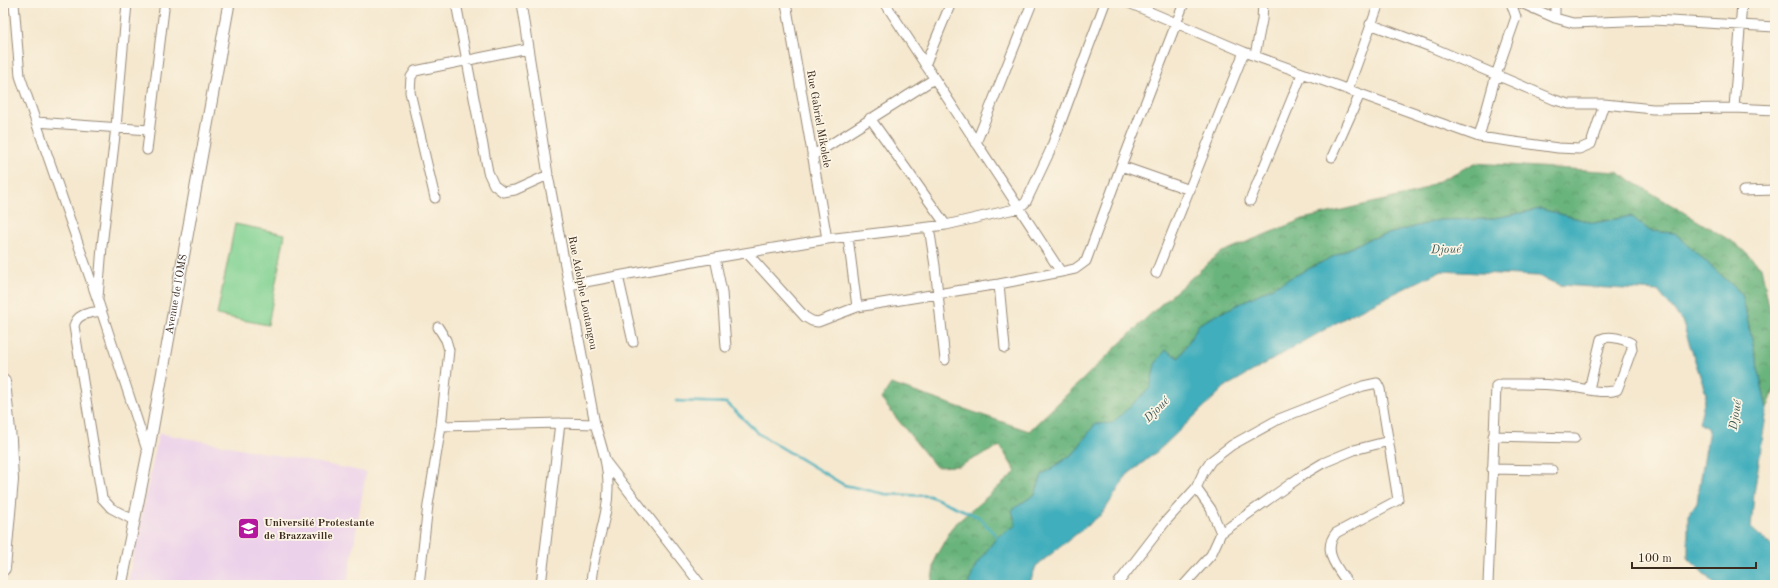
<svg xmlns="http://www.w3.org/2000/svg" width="1778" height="588" font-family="'Old Standard TT',serif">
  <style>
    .built { fill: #ecd1ea }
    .green { fill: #82d293; stroke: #5e7e58 }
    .forest { fill: url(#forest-crowns); stroke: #526f4e }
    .water { fill: #40aebc; stroke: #3e6c6d }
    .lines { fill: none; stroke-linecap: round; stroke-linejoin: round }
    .stream { stroke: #40aebc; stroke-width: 2.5 }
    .minor-casing { stroke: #988976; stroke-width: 11 }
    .tertiary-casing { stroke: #988976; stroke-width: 13 }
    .primary-casing { stroke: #988976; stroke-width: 16 }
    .minor { stroke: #fff; stroke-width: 9 }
    .tertiary { stroke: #fff; stroke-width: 11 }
    .primary { stroke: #fff; stroke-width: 14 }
    .labels { text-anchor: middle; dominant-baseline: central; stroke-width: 3.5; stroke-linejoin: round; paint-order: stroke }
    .street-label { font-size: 11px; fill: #3b2a1e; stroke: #fcf5e5 }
    .poi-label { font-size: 11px; font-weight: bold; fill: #3b2a1e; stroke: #fcf5e5; text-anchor: start }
    .water-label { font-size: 12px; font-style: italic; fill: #3d5855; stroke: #fcf5e5 }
  </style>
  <defs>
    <pattern id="forest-crowns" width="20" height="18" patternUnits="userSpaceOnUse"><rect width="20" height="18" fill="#69b47d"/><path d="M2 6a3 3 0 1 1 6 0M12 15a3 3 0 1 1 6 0" fill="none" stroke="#589366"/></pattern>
  </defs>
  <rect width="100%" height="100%" fill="#fcf5e5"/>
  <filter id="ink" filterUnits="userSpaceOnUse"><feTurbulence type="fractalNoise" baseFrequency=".025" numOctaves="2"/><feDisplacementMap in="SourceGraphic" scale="8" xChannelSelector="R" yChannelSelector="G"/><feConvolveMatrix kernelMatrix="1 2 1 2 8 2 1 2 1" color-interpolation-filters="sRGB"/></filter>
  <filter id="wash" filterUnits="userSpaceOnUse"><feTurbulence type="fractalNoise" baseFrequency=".012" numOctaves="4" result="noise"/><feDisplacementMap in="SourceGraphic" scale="16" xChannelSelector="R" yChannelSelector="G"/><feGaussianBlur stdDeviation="0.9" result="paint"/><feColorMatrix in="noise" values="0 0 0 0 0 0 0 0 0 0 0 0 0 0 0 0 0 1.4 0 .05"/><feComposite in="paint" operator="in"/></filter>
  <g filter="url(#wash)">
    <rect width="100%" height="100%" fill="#f5e8cf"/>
    <path class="built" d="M 159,433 L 366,472 L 347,585 L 127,585 Z"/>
    <path class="green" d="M 235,224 L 285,234 L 268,325 L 217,315 Z"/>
    <path class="forest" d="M 1475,163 L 1617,172 L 1736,244 L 1761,267 L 1775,334 L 1775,388 L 1767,409 L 1742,294 L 1675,233 L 1650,231 L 1631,216 L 1594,223 L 1541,209 L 1489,219 L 1439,220 L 1366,240 L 1199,324 L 1179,358 L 1166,351 L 1155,364 L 1151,388 L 1112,424 L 1095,425 L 1074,453 L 1042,475 L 1035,494 L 1012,510 L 1017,525 L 997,537 L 976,565 L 968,585 L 931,585 L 936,556 L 953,526 L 1016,472 L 1000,446 L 959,466 L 936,467 L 881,399 L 891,384 L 1029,431 L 1158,307 L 1220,253 L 1303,219 L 1415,193 Z"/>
    <path class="water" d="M 1541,209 L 1594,223 L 1631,216 L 1650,231 L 1675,233 L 1742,294 L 1767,409 L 1754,494 L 1751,528 L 1775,549 L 1775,585 L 1715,585 L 1688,558 L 1688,515 L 1697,502 L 1709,429 L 1699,423 L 1706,394 L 1682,321 L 1658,291 L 1559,285 L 1538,276 L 1440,271 L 1350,315 L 1225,387 L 1159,450 L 1127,475 L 1103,513 L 1036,566 L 1029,585 L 968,585 L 976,565 L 997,537 L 1016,525 L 1012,510 L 1035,494 L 1042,475 L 1074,453 L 1095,424 L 1112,423 L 1150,388 L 1155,364 L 1166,350 L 1179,358 L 1199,324 L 1366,240 L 1439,220 L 1489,219 Z"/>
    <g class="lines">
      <path class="stream" d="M 676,401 L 727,403 L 759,434 L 844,485 L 885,494 L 930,496 L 979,517 L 997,537"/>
    </g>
  </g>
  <g filter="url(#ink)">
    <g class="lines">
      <defs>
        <path id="minor" d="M 14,3 L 20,76 L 98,301 L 148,453
          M 456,3 L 488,172 L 494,185 L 503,192 L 515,190 L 548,175
          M 521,3 L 548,175 L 595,424 C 601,444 608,464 608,485 C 609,519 592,551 591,585
          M 786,3 L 827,239
          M 885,3 L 1061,272
          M 1129,3 L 1244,52 L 1479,137 L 1558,148 L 1579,149 L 1591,144 L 1604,104
          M 1521,3 L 1555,18 L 1573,23 L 1653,20 L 1775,27
          M 1555,18 L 1555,3
          M 1370,24 L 1431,47 L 1555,100 L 1569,104 L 1604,104 L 1653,109 L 1734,108 L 1775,110
          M 1255,55 L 1262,20 L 1263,3
          M 925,65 L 951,3
          M 1348,89 L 1379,3
          M 1734,108 L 1742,3
          M 870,118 L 946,225
          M 36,122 L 149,130
          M 1479,137 L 1496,75 L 1516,17 L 1511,3
          M 976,143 L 1032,3
          M 147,150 L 164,9
          M 812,156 L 934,79
          M 1332,157 L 1360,94
          M 1121,166 L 1190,190
          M 1743,191 L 1775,190
          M 435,198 L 410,92 L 411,77 L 415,71 L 528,48
          M 1250,201 L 1302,74
          M 929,227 L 935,266 L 945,360
          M 848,237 L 857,307
          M 748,254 L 805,317 L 812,321 L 818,322 L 857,307 L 999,284 L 1061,272 L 1075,269 L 1086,261 L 1121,166 L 1184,3
          M 715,258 L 722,292 L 726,347
          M 1156,273 L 1244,52
          M 618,276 L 633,342
          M 999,284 L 1005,348
          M 569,285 L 715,258 L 827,239 L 946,225 L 1019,208 L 1026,202 L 1050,151 L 1105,3
          M 98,298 L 102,246 L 116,127 L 127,3
          M 101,311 C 90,313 77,313 74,326 L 102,498 L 111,508 L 135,521
          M 441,426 L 560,423 L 595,424
          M 1493,436 L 1575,438
          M 606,462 L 701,585
          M 1492,469 L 1552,470
          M 1196,488 L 1211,509 L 1221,533
          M 1119,582 L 1166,521 L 1196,488 L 1203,473 L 1211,461 L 1232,445 L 1279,419 L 1363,386 L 1377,383 L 1380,389 L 1398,500 L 1336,533 C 1321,551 1338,569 1349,585
          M 419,585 L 428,505 L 441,426 L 449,350 L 446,340 L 438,327
          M 541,585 L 560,423
          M 1184,585 L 1211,555 L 1221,533 L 1303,475 L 1323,463 L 1354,450 L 1389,441
          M 1488,585 L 1496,386 L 1501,384 C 1522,384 1543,383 1564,386 C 1580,387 1602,395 1617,390 L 1619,385 L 1632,349 L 1631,343 C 1624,339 1609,335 1601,339 L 1589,389"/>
        <g id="tertiary">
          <path id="s1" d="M 121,585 L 148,453 L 229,3"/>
        </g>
        <path id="primary" d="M 3,382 L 9,440 L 11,480 L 3,568"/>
      </defs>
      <use href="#minor" class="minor-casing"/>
      <use href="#tertiary" class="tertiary-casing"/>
      <use href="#primary" class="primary-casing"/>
      <use href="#minor" class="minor"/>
      <use href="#tertiary" class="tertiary"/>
      <use href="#primary" class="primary"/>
    </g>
  </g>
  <defs>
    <symbol id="university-square" viewBox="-11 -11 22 22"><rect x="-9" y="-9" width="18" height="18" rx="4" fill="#b5179e" stroke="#fcf5e5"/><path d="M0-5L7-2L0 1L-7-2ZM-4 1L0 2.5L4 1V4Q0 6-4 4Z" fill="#fff"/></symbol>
  </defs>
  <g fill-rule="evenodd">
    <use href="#university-square" x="236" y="516" width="25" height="25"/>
  </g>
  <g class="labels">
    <g class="street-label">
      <text transform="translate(818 119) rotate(80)">Rue Gabriel Mikolele</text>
      <text transform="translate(582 293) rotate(79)">Rue Adolphe Loutangou</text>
      <text stroke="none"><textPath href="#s1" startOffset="296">Avenue de l'OMS</textPath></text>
    </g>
    <g class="poi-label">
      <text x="264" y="523">Université Protestante<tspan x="264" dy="13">de Brazzaville</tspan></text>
    </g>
    <g class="water-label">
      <text transform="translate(1446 250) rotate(-1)">Djoué</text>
      <text transform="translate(1157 410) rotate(-45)">Djoué</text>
      <text transform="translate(1736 415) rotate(-81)">Djoué</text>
    </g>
  </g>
  <rect width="1778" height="588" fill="none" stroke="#fcf5e5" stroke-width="16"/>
  <path d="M1632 562v6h124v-6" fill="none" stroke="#3b2a1e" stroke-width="2"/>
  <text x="1638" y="562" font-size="12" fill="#3b2a1e" stroke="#fcf5e5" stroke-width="3" paint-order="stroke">100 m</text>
</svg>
